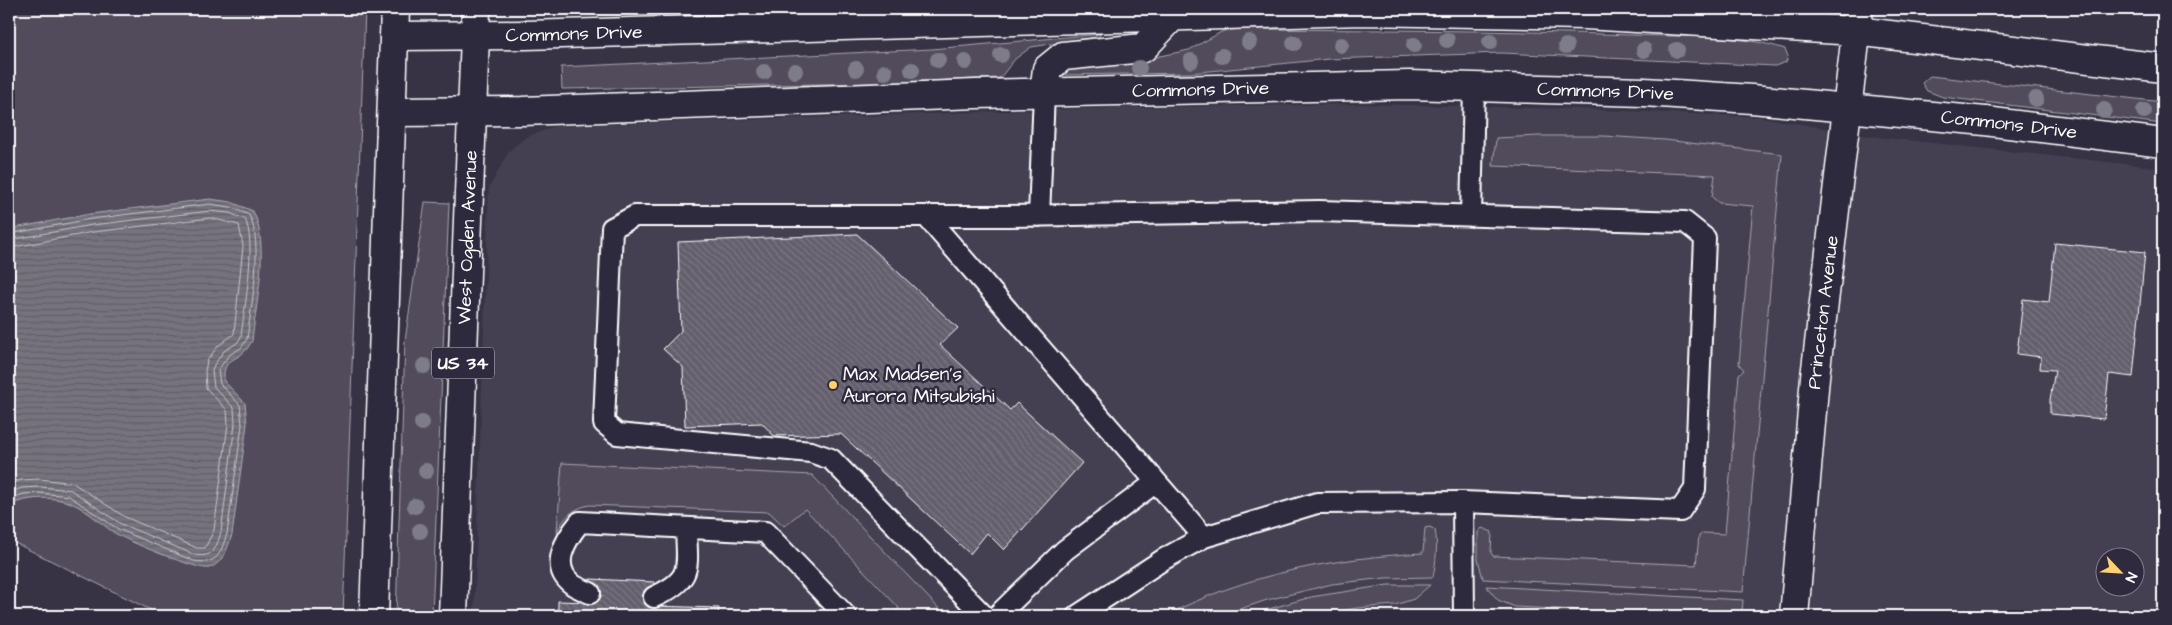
<svg xmlns="http://www.w3.org/2000/svg" width="2172" height="625" font-family="'Architects Daughter',sans-serif">
  <style>
    .built { fill: #444051; fill-rule: evenodd }
    .grass { fill: #514c5c; stroke: #a8a6ae }
    .water { fill: url(#water-rules); stroke: #adabb2 }
    .lines { fill: none; stroke-linecap: round; stroke-linejoin: round }
    .shore { stroke: #c8c7cc; stroke-width: 1 }
    .building { fill: url(#building-back-hatch); stroke: #fff }
    .lane-casing { stroke: #fff; stroke-width: 24 }
    .street-casing { stroke: #fff; stroke-width: 31 }
    .secondary-casing { stroke: #fff; stroke-width: 31 }
    .primary-casing { stroke: #fff; stroke-width: 31 }
    .lane { stroke: #2f2a3d; stroke-width: 20 }
    .street { stroke: #2f2a3d; stroke-width: 28 }
    .secondary { stroke: #2f2a3d; stroke-width: 28 }
    .primary { stroke: #2f2a3d; stroke-width: 28 }
    .tree { fill: #7e7c88 }
    .poi-dot { fill: #ffd166; stroke: #2f2a3d; stroke-width: 2 }
    .labels { text-anchor: middle; dominant-baseline: central; stroke-width: 5; stroke-linejoin: round; paint-order: stroke }
    .shield { fill: #2f2a3d; stroke: #c1bfc5; stroke-width: 1 }
    .shield-label { font-size: 18px; font-weight: bold; fill: #fff }
    .street-label { font-size: 19px; fill: #fff; stroke: #2f2a3d }
    .poi-label { font-size: 19px; fill: #fff; stroke: #2f2a3d; text-anchor: start }
  </style>
  <defs>
    <pattern id="water-rules" width="6" height="5" patternUnits="userSpaceOnUse" patternTransform="scale(1.25)"><rect width="6" height="5" fill="#76737f"/><path d="M0 2.5h6" fill="none" stroke="#5f5e63"/></pattern>
    <pattern id="building-back-hatch" width="6" height="6" patternUnits="userSpaceOnUse" patternTransform="scale(1.25)"><rect width="6" height="6" fill="#635f6d"/><path d="M-1 5l2 2M0 0l6 6M5-1l2 2" fill="none" stroke="#7a7783"/></pattern>
  </defs>
  <rect width="100%" height="100%" fill="#373345"/>
  <filter id="ink" filterUnits="userSpaceOnUse"><feTurbulence type="fractalNoise" baseFrequency=".02" numOctaves="2"/><feDisplacementMap in="SourceGraphic" scale="10" xChannelSelector="R" yChannelSelector="G"/><feConvolveMatrix kernelMatrix="1 2 1 2 8 2 1 2 1" color-interpolation-filters="sRGB"/></filter>
  <g filter="url(#ink)">
    <path class="built" d="M 533,9 L 819,9 L 574,17 L 549,16 Z
      M 1365,104 L 1578,109 L 1761,117 L 1868,136 L 2163,168 L 2163,616 L 474,616 L 489,188 L 509,151 L 525,138 L 555,126 L 1111,108 ZM 2104,558 L 2134,558 L 2134,588 L 2104,588 Z"/>
    <path class="grass" d="M 9,9 L 365,9 L 343,616 L 163,616 L 9,540 Z
      M 1240,29 C 1370,30 1500,30 1630,35 C 1678,37 1740,34 1785,49 L 1788,56 L 1786,62 L 1775,66 L 1502,53 L 1329,59 L 1190,73 L 1063,75 L 1062,70 L 1068,66 L 1155,57 L 1189,50 L 1223,31 Z
      M 1101,34 L 1098,37 L 1031,47 L 1015,59 L 1000,78 L 874,83 L 562,89 L 561,67 L 932,49 Z
      M 1930,76 L 2163,102 L 2163,124 L 1943,97 L 1927,91 L 1922,83 Z
      M 1539,136 L 1604,136 L 1665,140 L 1782,154 L 1743,592 L 1483,579 L 1478,559 L 1478,532 L 1482,528 L 1492,532 L 1491,553 L 1493,556 L 1696,565 L 1699,536 L 1703,533 L 1725,534 L 1739,374 L 1744,370 L 1739,364 L 1753,206 L 1719,203 L 1712,197 L 1715,175 L 1493,166 L 1496,138 Z
      M 425,202 L 449,203 L 432,616 L 396,616 L 405,341 Z
      M 562,463 L 812,475 L 946,616 L 890,616 L 899,608 L 805,509 L 784,526 L 769,512 L 589,505 C 572,509 564,517 557,532 Z
      M 1430,527 L 1435,530 C 1438,545 1436,562 1433,577 L 1385,578 L 1332,584 L 1267,600 L 1219,616 L 1165,616 C 1245,574 1334,558 1423,553 L 1425,528 Z
      M 1388,585 L 1430,585 L 1414,599 L 1395,605 L 1357,608 L 1313,616 L 1244,616 L 1311,597 Z
      M 1486,586 L 1743,600 L 1742,613 L 1726,616 L 1705,616 L 1515,607 L 1498,600 Z"/>
    <path class="water" d="M 210,199 L 231,202 L 253,211 C 270,245 256,303 252,341 C 250,344 248,348 245,351 C 233,363 223,358 224,381 L 245,403 L 247,424 L 232,535 C 228,547 223,564 209,568 C 199,571 124,540 113,532 C 100,523 80,504 65,501 C 45,496 27,498 9,505 L 9,229 L 90,214 Z"/>
    <g class="lines">
      <path class="shore" d="M 9,234 L 91,219 L 210,204 L 230,207 L 249,215 C 264,242 251,307 247,339 L 241,348 L 229,355 L 218,370 L 220,384 L 240,405 L 242,425 L 227,534 C 220,554 218,565 194,561 L 118,529 L 69,496 L 40,493 L 24,494 L 9,499
        M 9,240 L 92,225 L 210,211 L 229,213 L 245,219 C 257,243 244,309 241,337 L 237,343 L 224,351 L 214,365 L 212,371 L 214,387 L 234,408 L 235,424 L 221,532 C 216,548 214,558 195,555 L 121,524 L 71,490 L 40,487 L 22,488 L 9,493
        M 9,248 L 93,232 L 210,218 L 239,225 L 243,246 L 234,334 L 218,346 L 207,361 L 205,371 L 206,388 L 227,410 L 228,424 L 214,530 L 205,548 L 197,548 L 125,517 L 73,483 L 40,479 L 21,480 L 9,485"/>
    </g>
    <path class="building" d="M 857,234 L 958,328 L 940,345 L 1010,410 L 1017,403 L 1082,463 L 1004,550 L 987,533 L 970,554 L 841,434 L 774,436 L 762,423 L 685,426 L 683,367 L 663,349 L 681,331 L 678,242 Z
      M 2055,243 L 2145,252 L 2133,377 L 2109,374 L 2104,419 L 2050,414 L 2050,400 L 2055,370 L 2040,369 L 2041,357 L 2017,354 L 2023,299 L 2049,302 Z
      M 590,579 L 654,582 L 653,606 L 719,608 L 718,616 L 558,616 L 558,601 L 590,602 Z"/>
    <g class="lines">
      <defs>
        <path id="lane" d="M 926,216 L 1204,537
          M 1039,216 L 1044,93
          M 1471,216 L 1474,86
          M 590,593 C 584,590 577,588 572,584 C 549,566 566,539 580,522 L 765,532 L 846,616
          M 654,597 C 694,579 687,567 686,528
          M 984,616 L 831,459 L 811,452 L 617,434 L 604,423 L 612,228 L 635,216 L 1006,216 L 1319,211 L 1685,222 L 1705,238 L 1695,489 L 1680,511 L 1463,502 L 1464,616
          M 997,616 L 1065,550 L 1156,482
          M 1077,616 L 1164,559 L 1204,537 L 1317,503 L 1463,502"/>
        <g id="street">
          <path id="s1" d="M 1794,616 L 1815,377 L 1859,9"/>
        </g>
        <g id="secondary">
          <path id="s2" d="M 394,36 L 526,35 L 1362,11 L 1585,15 L 1856,31 L 2163,68"/>
          <path d="M 1044,93 L 1047,69 L 1063,56 L 1143,48 L 1174,15"/>
          <path id="s3" d="M 392,112 L 522,111 L 976,94 L 1409,85 L 1644,92 L 1752,99 L 1985,121 L 2163,143"/>
        </g>
        <g id="primary">
          <path d="M 374,616 L 395,9"/>
          <path id="s4" d="M 453,616 L 476,9"/>
        </g>
      </defs>
      <use href="#lane" class="lane-casing"/>
      <use href="#street" class="street-casing"/>
      <use href="#secondary" class="secondary-casing"/>
      <use href="#primary" class="primary-casing"/>
      <use href="#lane" class="lane"/>
      <use href="#street" class="street"/>
      <use href="#secondary" class="secondary"/>
      <use href="#primary" class="primary"/>
    </g>
    <g class="tree">
      <circle cx="1447" cy="40" r="8"/>
      <circle cx="1249" cy="42" r="8"/>
      <circle cx="1490" cy="42" r="8"/>
      <circle cx="1294" cy="43" r="8"/>
      <circle cx="1341" cy="45" r="8"/>
      <circle cx="1414" cy="45" r="8"/>
      <circle cx="1566" cy="46" r="8"/>
      <circle cx="1644" cy="50" r="8"/>
      <circle cx="1677" cy="50" r="8"/>
      <circle cx="1001" cy="55" r="8"/>
      <circle cx="1222" cy="56" r="8"/>
      <circle cx="938" cy="60" r="8"/>
      <circle cx="1191" cy="61" r="8"/>
      <circle cx="965" cy="62" r="8"/>
      <circle cx="1139" cy="68" r="8"/>
      <circle cx="856" cy="69" r="8"/>
      <circle cx="912" cy="70" r="8"/>
      <circle cx="795" cy="71" r="8"/>
      <circle cx="764" cy="72" r="8"/>
      <circle cx="885" cy="72" r="8"/>
      <circle cx="2036" cy="99" r="8"/>
      <circle cx="2104" cy="110" r="8"/>
      <circle cx="2144" cy="111" r="8"/>
      <circle cx="424" cy="366" r="8"/>
      <circle cx="422" cy="423" r="8"/>
      <circle cx="426" cy="471" r="8"/>
      <circle cx="415" cy="506" r="8"/>
      <circle cx="420" cy="531" r="8"/>
    </g>
  </g>
  <circle class="poi-dot" cx="833" cy="385" r="5"/>
  <g class="labels">
    <rect class="shield" x="432" y="347.5" width="62" height="31" rx="4"/>
    <g class="shield-label">
      <text x="463" y="363">US 34</text>
    </g>
    <g class="street-label">
      <text stroke="none"><textPath href="#s2" startOffset="180">Commons Drive</textPath></text>
      <text stroke="none"><textPath href="#s3" startOffset="809">Commons Drive</textPath></text>
      <text stroke="none"><textPath href="#s3" startOffset="1214">Commons Drive</textPath></text>
      <text stroke="none"><textPath href="#s3" startOffset="1619">Commons Drive</textPath></text>
      <text stroke="none"><textPath href="#s4" startOffset="379">West Ogden Avenue</textPath></text>
      <text stroke="none"><textPath href="#s1" startOffset="305">Princeton Avenue</textPath></text>
    </g>
    <g class="poi-label">
      <text x="843" y="374">Max Madsen's<tspan x="843" dy="22">Aurora Mitsubishi</tspan></text>
    </g>
  </g>
  <rect width="2172" height="625" fill="none" stroke="#2f2a3d" stroke-width="30"/>
  <rect x="15" y="15" width="2142" height="595" fill="none" stroke="#fff" stroke-width="2" filter="url(#ink)"/>
  <g transform="translate(2120 572) rotate(115)"><circle r="24" fill="#2f2a3d" stroke="#827f8b"/>
  <path d="M0-4L9 19L0 12L-9 19Z" fill="#ffd166"/>
  <text y="-8" font-size="14" font-weight="bold" text-anchor="middle" fill="#ffffff">N</text>
  </g>
</svg>
